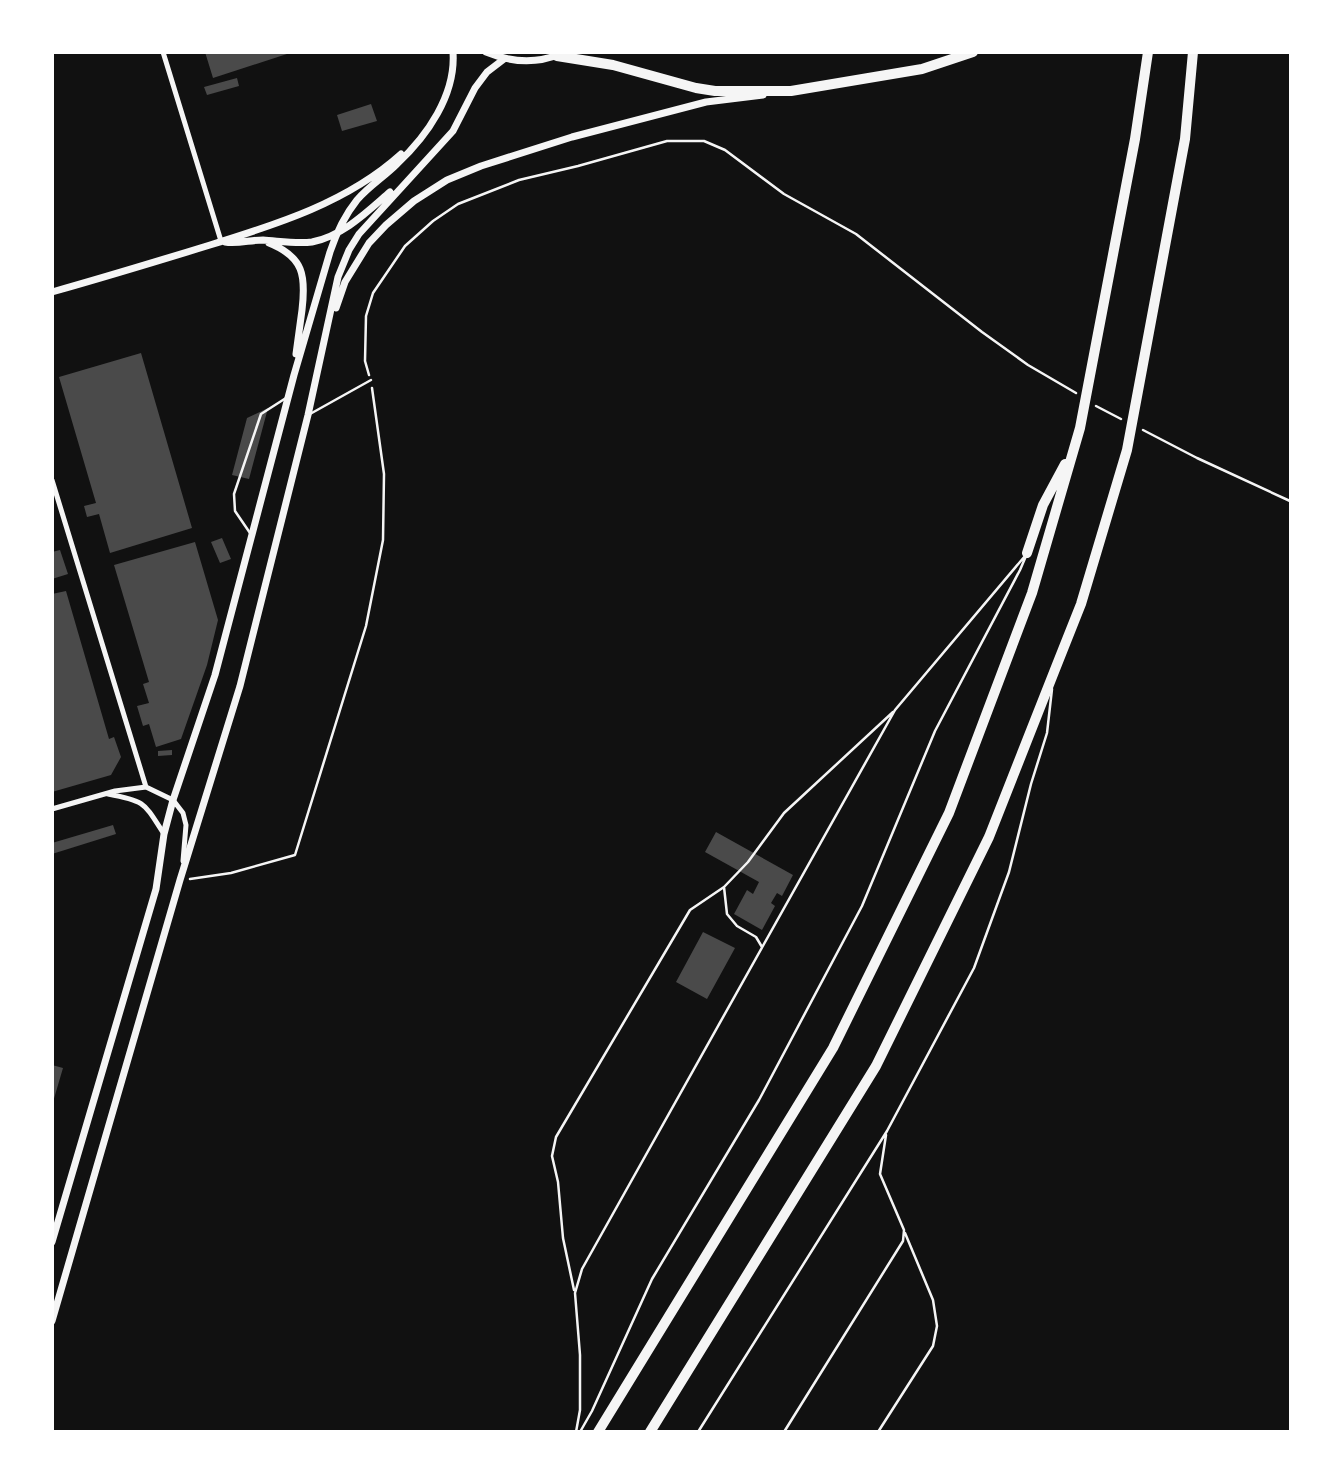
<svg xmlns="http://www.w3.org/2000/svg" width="1343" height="1484" font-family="'Zilla Slab',serif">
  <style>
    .building { fill: #4a4a4a }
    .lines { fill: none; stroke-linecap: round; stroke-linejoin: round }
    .path { stroke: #f5f5f5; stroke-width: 2.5 }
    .service { stroke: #f5f5f5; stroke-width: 2.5 }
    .minor { stroke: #f5f5f5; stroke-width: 5 }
    .tertiary { stroke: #f5f5f5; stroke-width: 7 }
    .trunk { stroke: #f5f5f5; stroke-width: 10 }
    .motorway { stroke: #f5f5f5; stroke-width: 10 }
  </style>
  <rect width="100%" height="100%" fill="#111"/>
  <path class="building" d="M 205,52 L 290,52 L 290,53 L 213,78 Z
    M 237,78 L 239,86 L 207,95 L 204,87 Z
    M 371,104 L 377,121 L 342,131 L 337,115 Z
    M 141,353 L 192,528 L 110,553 L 99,514 L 87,517 L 84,506 L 96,503 L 59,377 Z
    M 268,408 L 249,479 L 232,475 L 247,418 Z
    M 222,538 L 231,559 L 220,563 L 211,542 Z
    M 195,542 L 218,620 L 207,665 L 181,739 L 156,747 L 149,724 L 143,726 L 137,706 L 149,703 L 143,684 L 149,682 L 114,565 Z
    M 60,550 L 68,574 L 52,579 L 52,552 Z
    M 66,591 L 109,739 L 114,737 L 121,757 L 111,775 L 52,792 L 52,594 Z
    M 172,750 L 172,755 L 158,756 L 158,751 Z
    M 113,825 L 116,834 L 52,854 L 52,843 Z
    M 716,832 L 793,875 L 782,896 L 777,893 L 771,903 L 775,906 L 762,930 L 734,914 L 747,890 L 753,894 L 759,882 L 705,852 Z
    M 703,932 L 735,948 L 707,999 L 676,982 Z
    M 52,1065 L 63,1068 L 53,1102 L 52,1102 Z"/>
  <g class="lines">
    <path class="path" d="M 369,375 L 365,361 L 366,316 L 373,293 L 405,246 L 433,221 L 458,204 L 519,180 L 578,166 L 667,141 L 704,141 L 725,150 L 784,194 L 856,234 L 982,332 L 1028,365 L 1076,393
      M 1096,406 L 1121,419
      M 1143,430 L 1197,458 L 1290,501
      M 190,879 L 231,873 L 295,855 L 366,626 L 383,540 L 384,474 L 372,388"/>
    <path class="service" d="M 310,414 L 371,380
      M 250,533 L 235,511 L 234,494 L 261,414 L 286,398
      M 724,887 L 727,914 L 737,926 L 756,937 L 762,947
      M 574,1290 L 563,1238 L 558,1182 L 552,1156 L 556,1137 L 690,910 L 724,887 L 748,862 L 784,813 L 893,712
      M 576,1432 L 580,1410 L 580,1355 L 575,1293 L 582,1269 L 895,710 L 1025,556
      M 580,1432 L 592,1411 L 652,1279 L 759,1100 L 862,906 L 935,731 L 1020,570 L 1026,556
      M 698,1432 L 887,1131 L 974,968 L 1009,872 L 1031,784 L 1047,733 L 1052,689
      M 784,1432 L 903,1241 L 904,1230 L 880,1174 L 886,1135
      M 878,1432 L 933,1346 L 937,1326 L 933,1300 L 905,1233"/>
    <path class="minor" d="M 163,52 L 221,241
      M 52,480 L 146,787
      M 108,794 C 146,801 144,803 164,834
      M 52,809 L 115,791 L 146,787 L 173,800 L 183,813 L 186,825 L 183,861"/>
    <path class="tertiary" d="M 486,52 C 510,62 536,64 560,54
      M 225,242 C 238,244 250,240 263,240 C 279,241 296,244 312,242 C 343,236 367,212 390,192
      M 269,243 C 304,257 306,276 302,310 C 300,325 298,340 296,354
      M 52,292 C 105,277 158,261 210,245 C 278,224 348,202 401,154
      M 336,308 L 345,282 L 369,243 L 386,225 L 414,201 L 447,180 L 481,166 L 572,137 L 706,102 L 763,95
      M 52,1242 L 156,889 L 164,834 L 173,800 L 215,675 L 294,375 L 330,252 C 336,234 345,215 357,200 C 369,186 384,177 397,164 C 427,136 456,95 453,52
      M 52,1321 L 180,880 L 240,686 L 308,415 L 338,277 L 349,250 L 359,234 L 453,131 L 475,88 L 487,72 L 504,59"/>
    <path class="trunk" d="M 557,56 L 613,65 L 696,88 L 715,91 L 791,91 L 922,69 L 973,52"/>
    <path class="motorway" d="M 1027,553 L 1043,505 L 1065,464
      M 598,1432 L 833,1048 L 949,813 L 1032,593 L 1080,428 L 1135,139 L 1148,52
      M 650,1432 L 876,1066 L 989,837 L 1054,672 L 1081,604 L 1127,450 L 1185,139 L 1193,52"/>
  </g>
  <rect width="1343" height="1484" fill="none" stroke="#ffffff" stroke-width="108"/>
</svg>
